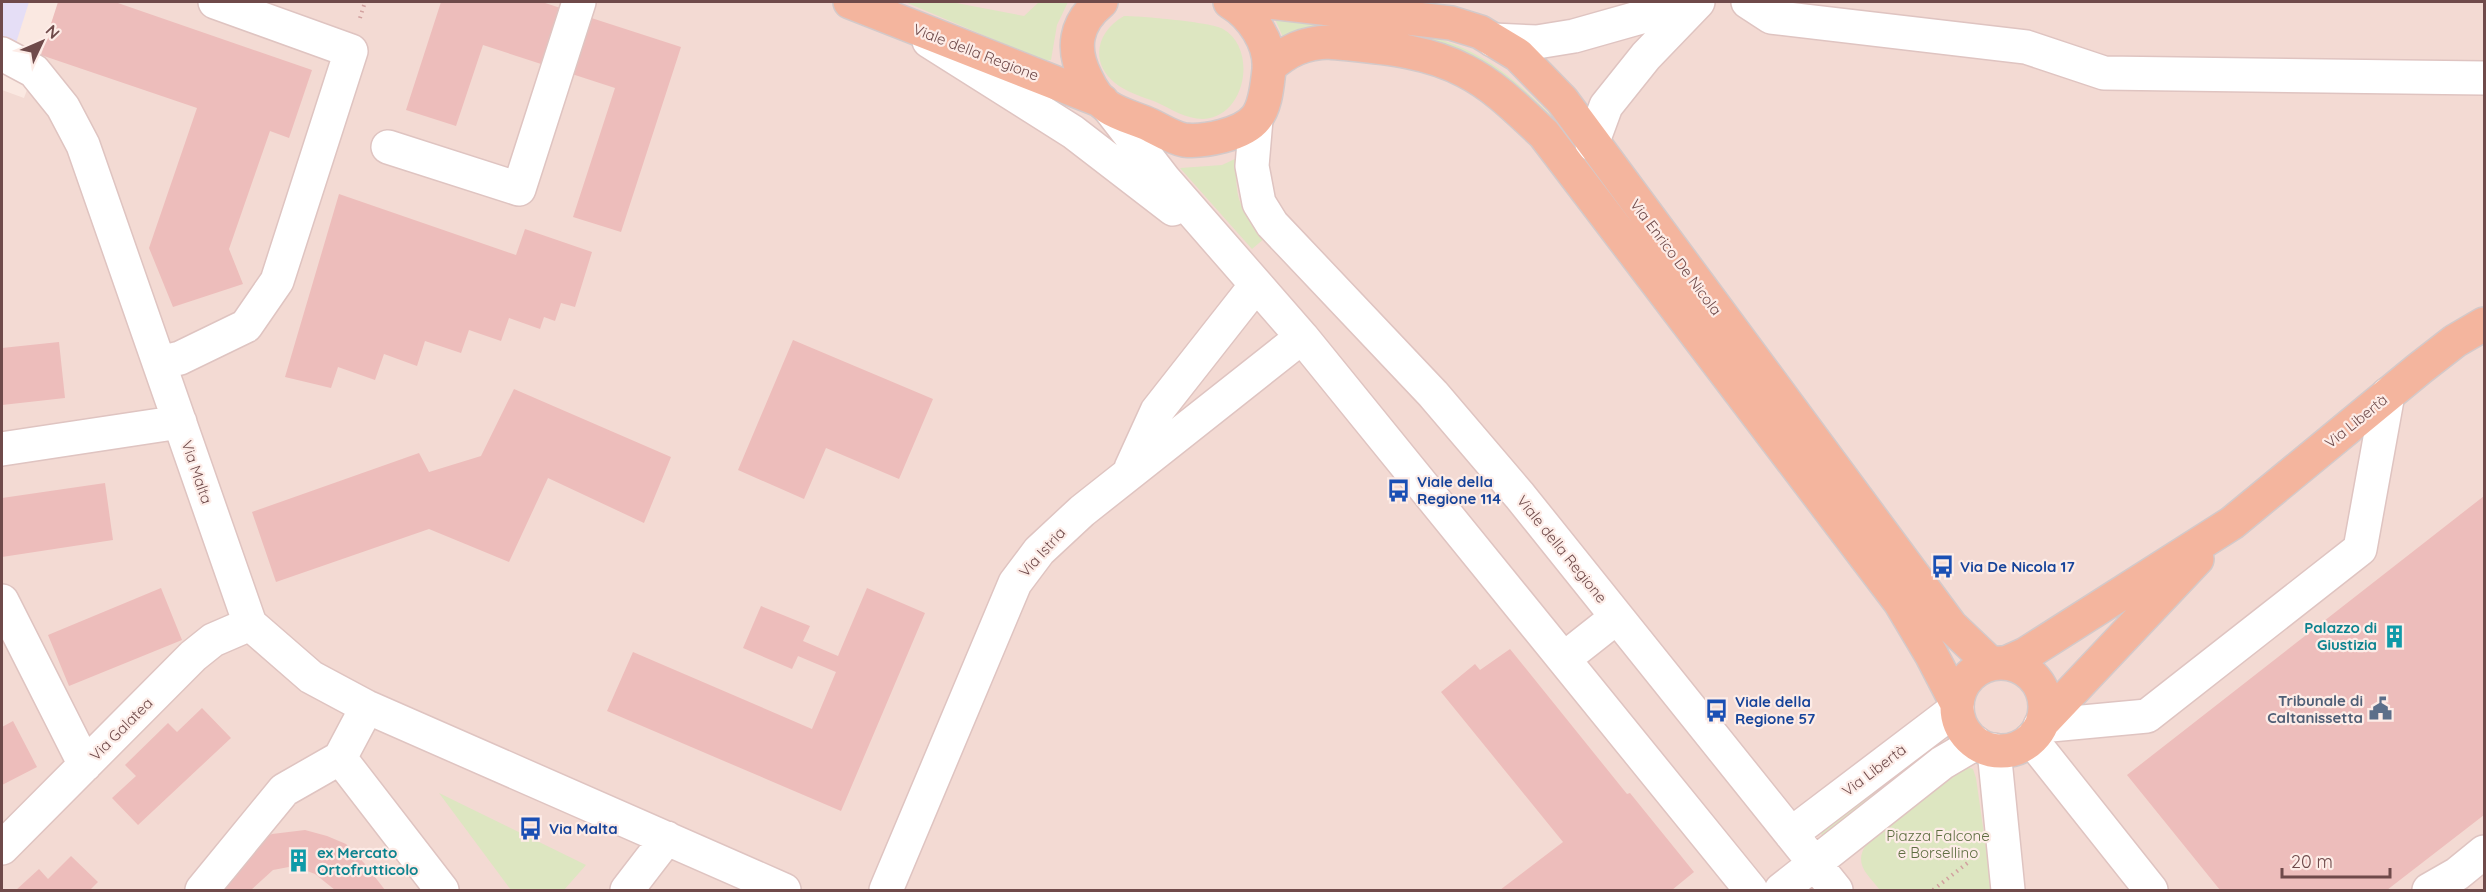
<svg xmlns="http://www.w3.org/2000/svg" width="2486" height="892" font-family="Quicksand,sans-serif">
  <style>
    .residential { fill: #f3dad3 }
    .education { fill: #e5def6 }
    .green { fill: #dde6c1 }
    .building { fill: #edbdbb }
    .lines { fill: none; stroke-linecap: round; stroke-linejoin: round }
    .minor-casing { stroke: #dfc4c1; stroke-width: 36 }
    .major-casing { stroke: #d4c9c9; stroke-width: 36 }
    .path { stroke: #d1a19f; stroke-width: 4; stroke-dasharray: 1.5 4.5; stroke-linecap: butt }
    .minor { stroke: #fff; stroke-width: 33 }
    .major { stroke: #f4b59e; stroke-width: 33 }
    .labels { text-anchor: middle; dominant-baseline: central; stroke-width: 4.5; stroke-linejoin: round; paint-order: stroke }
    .street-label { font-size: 15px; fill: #6f4a4a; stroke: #fdece7 }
    .transit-label { font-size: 15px; font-weight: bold; fill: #164399; stroke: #fdece7; text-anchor: start }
    .culture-label { font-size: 15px; font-weight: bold; fill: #0d838f; stroke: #fdece7; text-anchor: end }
    .service-label { font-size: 15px; font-weight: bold; fill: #4e5e75; stroke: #fdece7; text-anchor: end }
    .park-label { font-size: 15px; fill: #5e6e41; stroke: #fdece7 }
  </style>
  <rect width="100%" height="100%" fill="#fae8e1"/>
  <path class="residential" d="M 59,2 L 2484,2 L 2484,890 L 2,890 L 2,90 L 24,98 Z"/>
  <path class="education" d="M 2,2 L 29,2 L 16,43 L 2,37 Z"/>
  <path class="green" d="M 905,2 L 951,2 L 1024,16 L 1039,2 L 1068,2 L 1057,25 L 1051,60 L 1042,60 Z
    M 1124,16 C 1139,16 1212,22 1223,29 C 1258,49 1246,117 1203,119 C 1186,119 1171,109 1156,102 C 1143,97 1126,92 1115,83 C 1089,62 1097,31 1124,16 Z
    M 1274,17 L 1439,39 C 1490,55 1517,82 1554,118 L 1551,121 L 1510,81 L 1460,50 L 1438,43 L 1314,27 L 1307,27 L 1283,37 Z
    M 1237,158 C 1234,199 1239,207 1265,238 L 1252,249 L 1180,168 L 1222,165 Z
    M 1927,743 L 1930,750 L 1822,836 L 1820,830 Z
    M 1965,766 L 1973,769 L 1976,778 L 1992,890 L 1880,890 C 1868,875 1853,864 1866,845 L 1955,769 Z
    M 439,793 L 586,865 L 564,890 L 511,890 Z"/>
  <path class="building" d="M 58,2 L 115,2 L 312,70 L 289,138 L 270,131 L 229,249 L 243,284 L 173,307 L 149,248 L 197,108 L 41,55 Z
    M 441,2 L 542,2 L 681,47 L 621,232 L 573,217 L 615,88 L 483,45 L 456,126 L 406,110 Z
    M 339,194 L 516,255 L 525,229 L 592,252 L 575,307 L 561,303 L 555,321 L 544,317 L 540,329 L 509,318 L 501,341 L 469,330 L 461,353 L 425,341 L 417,366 L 384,354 L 375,380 L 338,367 L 331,388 L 285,377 Z
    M 793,340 L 933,399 L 899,479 L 826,448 L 804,499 L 738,470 Z
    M 59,342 L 65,398 L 2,405 L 2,348 Z
    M 514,389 L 671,457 L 644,523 L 548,478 L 509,562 L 429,529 L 276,582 L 252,512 L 419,453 L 429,472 L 481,456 Z
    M 105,483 L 113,540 L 2,557 L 2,498 Z
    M 2484,496 L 2484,815 L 2387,890 L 2220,890 L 2127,775 Z
    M 161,588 L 182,640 L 69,686 L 48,635 Z
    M 867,588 L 925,613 L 841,811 L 607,711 L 633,652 L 812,729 L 836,672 L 798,656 L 792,669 L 743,648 L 761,606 L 810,626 L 803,641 L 838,656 Z
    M 1510,649 L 1627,794 L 1630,793 L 1694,872 L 1672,890 L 1500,890 L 1563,842 L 1441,692 L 1475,664 L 1480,670 Z
    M 202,708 L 231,738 L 138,825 L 112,798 L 136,776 L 125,765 L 168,723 L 177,732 Z
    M 13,721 L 37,767 L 2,785 L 2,727 Z
    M 305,830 L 327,836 L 346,844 L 365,864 L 385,890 L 335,890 L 315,874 L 294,866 L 273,870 L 251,890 L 212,890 L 256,841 L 272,834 Z
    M 71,856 L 98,882 L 90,890 L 16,890 L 39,869 L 48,879 Z"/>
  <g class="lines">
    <defs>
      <path id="minor" d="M 1748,2 L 1771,17 L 2026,47 L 2104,73 L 2484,78
        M 1493,40 L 1537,42 L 1574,36 L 1694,2
        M 929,41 L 1073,132 L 1173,209
        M 2,54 L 34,71 L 63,107 L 83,145 L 250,624 L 311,677 L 367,707 L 784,890
        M 1109,108 L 1164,179 L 1302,337 L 1751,890
        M 1256,119 L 1252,166 L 1259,203 L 1272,224 L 1433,394 L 1520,496 L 1836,890
        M 1592,144 L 1606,106 L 1646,56 L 1698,2
        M 388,147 L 519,189 L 579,2
        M 160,363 L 180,358 L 246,326 L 277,281 L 351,51 L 215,2
        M 2,449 L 180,422
        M 1131,468 L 1157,411 L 1256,285
        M 2,601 L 85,765
        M 1565,658 L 1617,617
        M 367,707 L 340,758 L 442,890
        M 2040,726 L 2147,716 L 2360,549 L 2388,394
        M 2031,739 L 2151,890
        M 1994,750 L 2008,890
        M 1791,834 L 1957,708
        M 2,848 L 193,656 L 213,640 L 250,624
        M 202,890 L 284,790 L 340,758
        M 627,890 L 667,838
        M 886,890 L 1015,583 L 1039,551 L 1082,511 L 1302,337
        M 1781,890 L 1942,763 L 1976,743
        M 2429,890 L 2457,874 L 2484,852"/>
      <path id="major" d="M 850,2 L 1102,101
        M 1101,2 C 1075,23 1071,49 1086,78 C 1091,89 1098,100 1108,107 C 1120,115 1137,119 1150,125 C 1160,130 1173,138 1184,140 C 1203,142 1243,135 1256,118 C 1266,106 1267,85 1269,70 C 1271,43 1252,15 1230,2
        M 1269,2 L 1451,23 L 1480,32 L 1518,55 L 1562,100 L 1951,626 L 1991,664
        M 1269,67 C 1288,50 1304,43 1329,42 C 1375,47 1424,49 1465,71 C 1495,86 1519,111 1544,134 L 1900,602 L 1931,654 L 1957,704
        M 2006,663 L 2026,654 L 2232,523 L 2419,369 L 2455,341 L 2484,324
        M1957 707a44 44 0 1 1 88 0a44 44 0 1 1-88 0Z
        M 2042,723 L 2197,559"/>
    </defs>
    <use href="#minor" class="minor-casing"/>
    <use href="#major" class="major-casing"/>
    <path class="path" d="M 360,18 L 365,2
      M 1933,890 L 1970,861"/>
    <use href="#minor" class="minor"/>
    <use href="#major" class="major"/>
  </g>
  <defs>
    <symbol id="bus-bare" viewBox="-9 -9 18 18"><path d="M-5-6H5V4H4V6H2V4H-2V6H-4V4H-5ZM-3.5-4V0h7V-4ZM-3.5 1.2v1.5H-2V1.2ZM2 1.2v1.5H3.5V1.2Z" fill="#1a4fb4" stroke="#fdece7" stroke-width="2.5" paint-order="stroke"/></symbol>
    <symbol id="building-bare" viewBox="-9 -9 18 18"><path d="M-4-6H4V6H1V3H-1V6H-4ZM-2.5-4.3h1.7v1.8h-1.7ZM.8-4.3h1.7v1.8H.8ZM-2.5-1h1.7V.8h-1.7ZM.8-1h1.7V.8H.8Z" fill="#0f9aa8" stroke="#fdece7" stroke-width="2.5" paint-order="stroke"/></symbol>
    <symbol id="civic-bare" viewBox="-9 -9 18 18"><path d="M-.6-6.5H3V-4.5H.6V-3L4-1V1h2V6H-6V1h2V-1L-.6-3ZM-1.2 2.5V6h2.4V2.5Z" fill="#5c6f8a" stroke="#fdece7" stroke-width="2.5" paint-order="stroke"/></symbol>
  </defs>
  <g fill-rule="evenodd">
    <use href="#bus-bare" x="1382" y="474" width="33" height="33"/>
    <use href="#bus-bare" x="1926" y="550" width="33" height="33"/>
    <use href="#building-bare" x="2378" y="620" width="33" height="33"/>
    <use href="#civic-bare" x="2364" y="692" width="33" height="33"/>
    <use href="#bus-bare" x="1700" y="694" width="33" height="33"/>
    <use href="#bus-bare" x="514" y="812" width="33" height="33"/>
    <use href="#building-bare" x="282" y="844" width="33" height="33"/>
  </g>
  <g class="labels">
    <g class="street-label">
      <text transform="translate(976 52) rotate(21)">Viale della Regione</text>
      <text transform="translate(1676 257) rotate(53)">Via Enrico De Nicola</text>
      <text transform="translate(2356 421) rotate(-39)">Via Libertà</text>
      <text transform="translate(197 472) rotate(71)">Via Malta</text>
      <text transform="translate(1562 549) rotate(51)">Viale della Regione</text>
      <text transform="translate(1042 552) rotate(-48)">Via Istria</text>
      <text transform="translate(121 729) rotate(-45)">Via Galatea</text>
      <text transform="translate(1874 770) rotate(-37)">Via Libertà</text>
    </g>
    <g class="transit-label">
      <text x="1417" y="481">Viale della<tspan x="1417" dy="17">Regione 114</tspan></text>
      <text x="1960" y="566">Via De Nicola 17</text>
      <text x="1735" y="701">Viale della<tspan x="1735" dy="17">Regione 57</tspan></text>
      <text x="549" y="828">Via Malta</text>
    </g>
    <g class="culture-label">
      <text x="2377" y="627">Palazzo di<tspan x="2377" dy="17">Giustizia</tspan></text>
      <text x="317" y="852" text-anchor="start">ex Mercato<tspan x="317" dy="17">Ortofrutticolo</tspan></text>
    </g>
    <g class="service-label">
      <text x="2363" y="700">Tribunale di<tspan x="2363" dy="17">Caltanissetta</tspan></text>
    </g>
    <g class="park-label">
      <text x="1938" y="835">Piazza Falcone<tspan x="1938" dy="17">e Borsellino</tspan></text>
    </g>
  </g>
  <rect width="2486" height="892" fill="none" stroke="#6f4a4a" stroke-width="6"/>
  <g transform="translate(42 42) rotate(46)" stroke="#fdece7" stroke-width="4.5" paint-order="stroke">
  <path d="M0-4.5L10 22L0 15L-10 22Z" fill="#6f4a4a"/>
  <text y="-9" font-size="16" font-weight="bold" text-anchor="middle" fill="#6f4a4a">N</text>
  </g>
  <path d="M2282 868v9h108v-9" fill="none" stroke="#6f4a4a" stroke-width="3"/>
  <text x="2291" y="868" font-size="18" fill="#6f4a4a" stroke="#fdece7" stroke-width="4.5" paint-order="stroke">20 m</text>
</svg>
